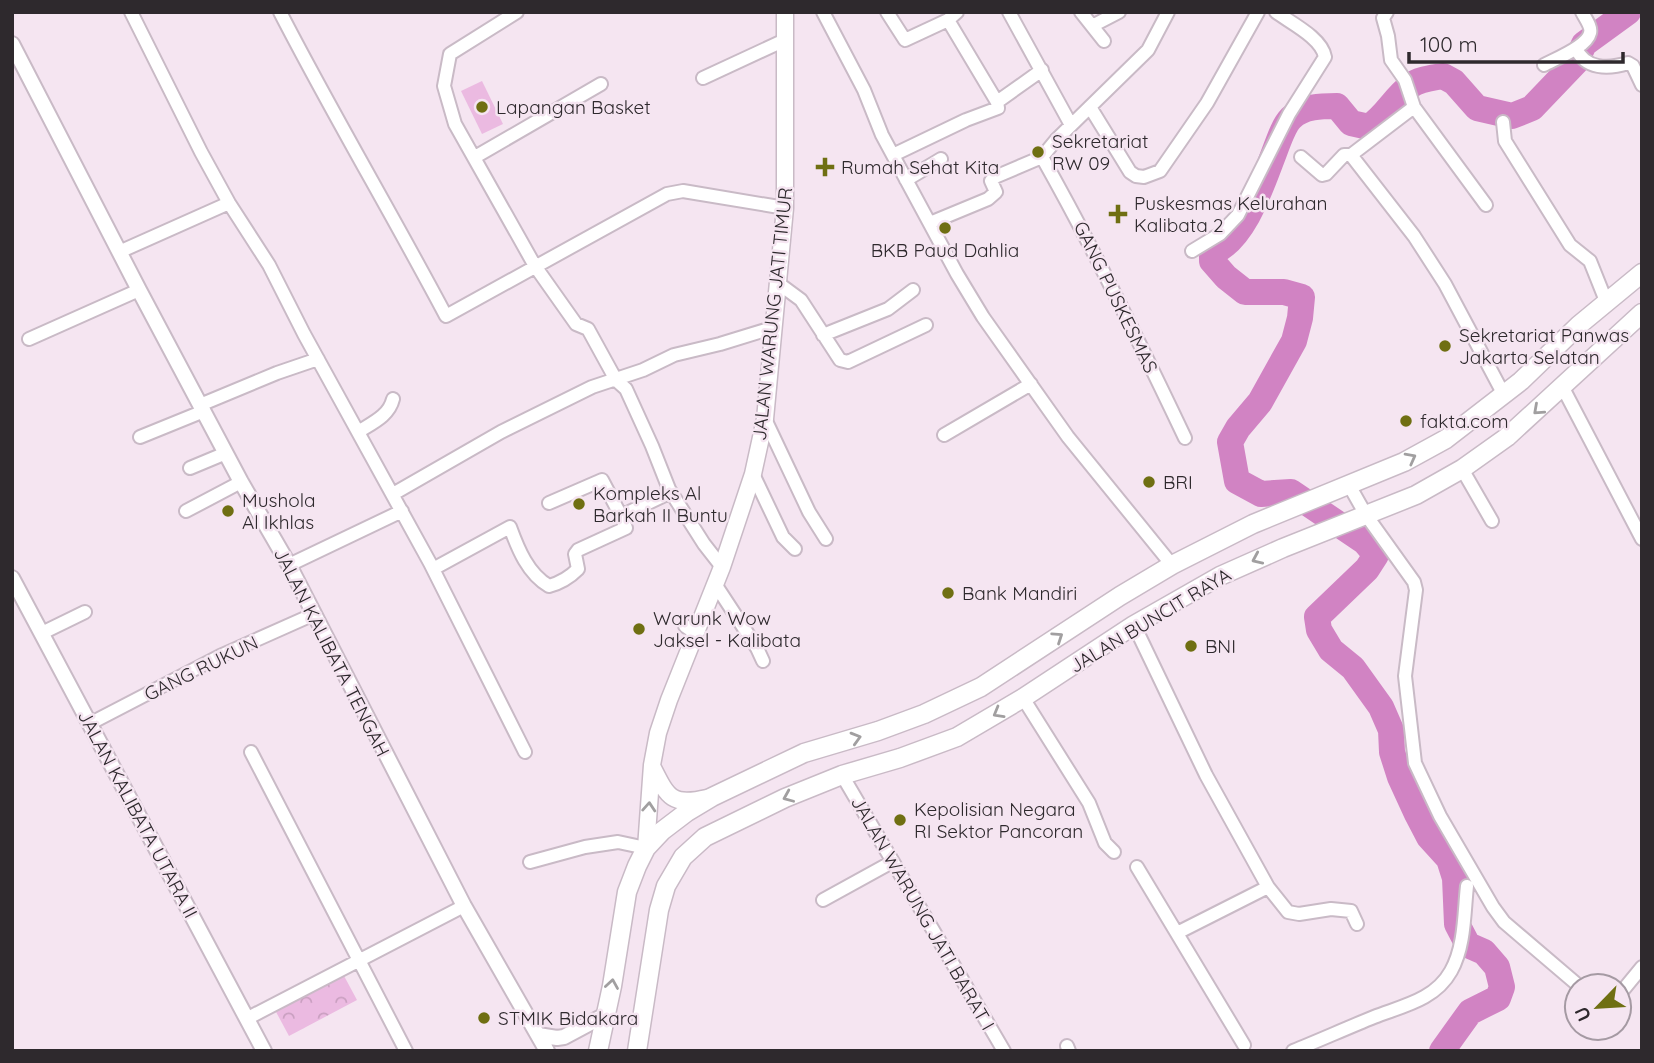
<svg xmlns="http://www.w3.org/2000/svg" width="1654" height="1063" font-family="Quicksand,sans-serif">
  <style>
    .park { fill: url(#park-crowns) }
    .pitch { fill: #ebbae1 }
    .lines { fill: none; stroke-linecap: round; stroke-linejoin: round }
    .river { stroke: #d183c3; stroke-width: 26 }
    .minor-casing { stroke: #c9bac6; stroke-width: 16 }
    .tertiary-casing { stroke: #c9bac6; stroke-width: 18 }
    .secondary-casing { stroke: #c9bac6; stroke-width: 19 }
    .primary-casing { stroke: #c9bac6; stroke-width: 21 }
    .minor { stroke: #fff; stroke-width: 12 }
    .tertiary { stroke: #fff; stroke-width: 14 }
    .secondary { stroke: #fff; stroke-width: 16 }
    .primary { stroke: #fff; stroke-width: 18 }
    .oneway { stroke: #a19fa0 }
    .poi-dot { fill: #6f6f12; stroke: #f5e5f1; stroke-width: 2.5 }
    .labels { text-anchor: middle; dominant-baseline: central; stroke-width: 5; stroke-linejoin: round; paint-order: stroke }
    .poi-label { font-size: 19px; fill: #2e292d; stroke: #f5e5f1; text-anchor: start }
    .street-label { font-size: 19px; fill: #2e292d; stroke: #f5e5f1 }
  </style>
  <defs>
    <pattern id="park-crowns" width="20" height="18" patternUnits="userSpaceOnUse" patternTransform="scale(1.75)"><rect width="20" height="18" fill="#ebbae1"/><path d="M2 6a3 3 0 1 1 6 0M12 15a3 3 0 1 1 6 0" fill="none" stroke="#caa0c1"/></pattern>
  </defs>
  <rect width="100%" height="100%" fill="#f5e5f1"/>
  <path class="park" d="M 343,974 L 357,1000 L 289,1036 L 275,1010 Z"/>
  <path class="pitch" d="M 482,81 L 503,124 L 482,134 L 461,91 Z"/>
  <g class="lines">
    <path class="river" d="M 1442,1051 L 1470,1012 L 1498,998 L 1502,987 L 1497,967 L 1484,952 L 1468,945 L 1457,924 L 1455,878 L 1449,859 L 1429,837 L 1417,814 L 1400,777 L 1392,752 L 1391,730 L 1381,707 L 1353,668 L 1331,650 L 1319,630 L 1317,617 L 1367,569 L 1376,555 L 1365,542 L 1291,492 L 1261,494 L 1237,481 L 1230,442 L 1238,428 L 1260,402 L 1294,341 L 1300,318 L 1302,297 L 1284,292 L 1245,292 L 1226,277 L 1212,261 L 1212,253 C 1245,239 1262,184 1274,153 C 1278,143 1283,126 1291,118 C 1303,106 1322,106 1337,106 L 1351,123 L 1369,127 C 1386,116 1394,98 1410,86 C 1419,79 1432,78 1443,76 L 1454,82 L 1477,108 L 1512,116 L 1532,108 L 1576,62 L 1584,44 L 1628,12"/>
    <defs>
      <path id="minor" d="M 131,12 L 201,152 L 229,203 L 269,265 L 304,334 L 430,563 L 525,752
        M 280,12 C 333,115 392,214 446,316 L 667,194 L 683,191 L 785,208
        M 517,12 L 450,54 L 444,86 L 455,124 L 535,266 L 576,324 L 588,329 L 616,380 L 626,389 L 652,446 L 669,489 L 704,544 L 722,567
        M 823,12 L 864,90 L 882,135 L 957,274 L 983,317 L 1068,437 L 1172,565
        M 887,12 L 905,40 L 948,20 L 957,12
        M 1009,12 L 1071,125
        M 1081,12 L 1104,41
        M 1387,12 L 1383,18 L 1388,36 L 1391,60 L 1405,80 L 1414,107
        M 948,20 L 997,102
        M 1092,26 L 1119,12
        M 1576,48 C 1585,70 1609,69 1628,63 L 1633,66 L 1642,85
        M 1544,65 C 1555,59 1587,47 1590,33 C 1592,27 1585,18 1582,12
        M 703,78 L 785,40
        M 1090,107 L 1130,172 L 1136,176 L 1144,177 L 1160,171 L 1207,103 L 1258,12
        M 1503,122 L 1505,141 L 1570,245 L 1590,261 L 1606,301
        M 893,155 L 966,120 L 998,108 L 997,102 L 1042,70
        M 1351,155 L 1414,107 L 1486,205
        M 475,157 L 601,84
        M 1042,157 C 1094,249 1140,343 1185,438
        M 1301,157 L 1322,175 L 1326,174 L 1344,155 L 1351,155 L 1414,236 L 1445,284 L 1504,395
        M 906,180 L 941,159
        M 930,223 L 988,199 L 996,192 L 991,181 L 995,177 L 1042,157 L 1056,140 L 1148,50 L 1168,12
        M 1192,251 L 1220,234 L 1238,215 L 1289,114 L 1325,57 C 1322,38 1291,23 1276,12
        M 119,252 L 229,203
        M 778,283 L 801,300 L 840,360 L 848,362 L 926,325
        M 823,335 L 888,309 L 913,290
        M 29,339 L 139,290
        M 1563,388 L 1642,539
        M 200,405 L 277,373 L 318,359
        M 765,419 L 809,512 L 826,539
        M 358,432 C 372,423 389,416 393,399
        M 944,435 L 1031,384
        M 140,437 L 204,411
        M 190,468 L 226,453
        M 1462,469 L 1492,521
        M 753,474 L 783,537 L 795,549
        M 1349,485 L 1366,515 L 1414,582 L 1416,590 L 1405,676 L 1415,763 L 1440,816 L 1493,907 L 1504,922 L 1579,986
        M 393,494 L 501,432 L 592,387 L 643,370 L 674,355 L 720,344 L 772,328
        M 549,503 L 602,480 L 621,516
        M 186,511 L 241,482
        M 289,565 L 402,511
        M 433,569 L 510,527 C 518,549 528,574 549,586 C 560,583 569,578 578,569 L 575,554 L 578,550 L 626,528 L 621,516 L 671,492
        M 715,584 L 757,648 L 763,661
        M 1134,625 L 1206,775 L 1268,887 L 1288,912 L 1299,914 L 1331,909 L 1351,911 L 1357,924
        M 685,626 L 695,633
        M 42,633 L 85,612
        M 1023,698 L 1089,803 L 1105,843 L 1114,852
        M 91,723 L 220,656 L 312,615
        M 251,752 L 406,1051
        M 842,775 L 1004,1051
        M 530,862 L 585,847 L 618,842 L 646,848
        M 1137,867 L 1244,1045
        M 823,900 L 892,862
        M 1177,933 L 1268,887
        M 1619,995 L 1642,967
        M 248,1018 L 464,906
        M 1067,1046 L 1069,1051
        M 1293,1051 C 1320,1040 1347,1028 1374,1017 C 1402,1006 1435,1000 1451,971 C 1465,946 1464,913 1467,886"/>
      <path id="tertiary" d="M 12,44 L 139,290 L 241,482 L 289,565 L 464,906 L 547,1051
        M 12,578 L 264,1051
        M 538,1035 L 557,1038 L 564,1037 L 607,1014"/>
      <path id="secondary" d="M 653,768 C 668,798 672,806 707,798
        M 646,848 L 652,765 L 658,733 L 669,700 L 722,567 L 753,474 L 765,419 L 785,208 L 785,12"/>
      <path id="primary" d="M 598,1051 L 612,986 L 627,892 L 637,866 L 646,848 L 662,831 L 687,812 L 712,797 L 804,753 L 878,731 L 924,714 L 981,687 L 1120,596 L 1172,565 L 1253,524 L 1404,462 L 1446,439 L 1521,381 L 1579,325 L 1642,273
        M 637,1051 L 659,910 L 666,886 L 683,857 L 705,837 L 785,798 L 842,775 L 900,758 L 957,737 L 1023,698 L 1134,625 L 1220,576 L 1283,548 L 1416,495 L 1462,469 L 1507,437 L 1642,313"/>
    </defs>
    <use href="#minor" class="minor-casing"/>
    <use href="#tertiary" class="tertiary-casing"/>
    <use href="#secondary" class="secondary-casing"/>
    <use href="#primary" class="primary-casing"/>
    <use href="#minor" class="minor"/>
    <use href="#tertiary" class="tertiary"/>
    <use href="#secondary" class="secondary"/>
    <use href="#primary" class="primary"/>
  </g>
  <defs><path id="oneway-chevron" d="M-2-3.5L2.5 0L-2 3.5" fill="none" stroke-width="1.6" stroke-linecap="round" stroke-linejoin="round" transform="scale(1.75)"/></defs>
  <g class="oneway">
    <use href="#oneway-chevron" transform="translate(1538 410) rotate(138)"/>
    <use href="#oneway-chevron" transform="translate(1411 458) rotate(-28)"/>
    <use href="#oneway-chevron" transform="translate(1257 559) rotate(156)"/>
    <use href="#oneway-chevron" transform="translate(1058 637) rotate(-34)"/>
    <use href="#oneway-chevron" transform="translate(998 713) rotate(150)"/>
    <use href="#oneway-chevron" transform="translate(856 738) rotate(-16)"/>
    <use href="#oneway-chevron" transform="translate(788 797) rotate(157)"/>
    <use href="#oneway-chevron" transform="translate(649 807) rotate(-86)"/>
    <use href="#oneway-chevron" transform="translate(612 984) rotate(-81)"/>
  </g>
  <g class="poi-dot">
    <circle cx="482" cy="107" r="7"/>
    <circle cx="1038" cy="152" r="7"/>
    <path d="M821.5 156.5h7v7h7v7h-7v7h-7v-7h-7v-7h7z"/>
    <path d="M1114.5 203.5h7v7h7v7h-7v7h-7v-7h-7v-7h7z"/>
    <circle cx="945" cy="228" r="7"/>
    <circle cx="1445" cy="346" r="7"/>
    <circle cx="1406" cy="421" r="7"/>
    <circle cx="1149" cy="482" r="7"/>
    <circle cx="579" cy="504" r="7"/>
    <circle cx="228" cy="511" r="7"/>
    <circle cx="948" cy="593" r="7"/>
    <circle cx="639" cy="629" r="7"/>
    <circle cx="1191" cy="646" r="7"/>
    <circle cx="900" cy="820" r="7"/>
    <circle cx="484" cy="1018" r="7"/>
  </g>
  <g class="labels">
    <g class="poi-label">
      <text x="496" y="107">Lapangan Basket</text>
      <text x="1052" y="141">Sekretariat<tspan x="1052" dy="22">RW 09</tspan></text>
      <text x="841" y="167">Rumah Sehat Kita</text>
      <text x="1134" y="203">Puskesmas Kelurahan<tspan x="1134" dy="22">Kalibata 2</tspan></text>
      <text x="945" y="250" text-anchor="middle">BKB Paud Dahlia</text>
      <text x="1459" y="335">Sekretariat Panwas<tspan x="1459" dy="22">Jakarta Selatan</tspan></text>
      <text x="1420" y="421">fakta.com</text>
      <text x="1163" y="482">BRI</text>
      <text x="593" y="493">Kompleks Al<tspan x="593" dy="22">Barkah II Buntu</tspan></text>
      <text x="242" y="500">Mushola<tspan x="242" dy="22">Al Ikhlas</tspan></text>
      <text x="962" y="593">Bank Mandiri</text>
      <text x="653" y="618">Warunk Wow<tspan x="653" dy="22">Jaksel - Kalibata</tspan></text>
      <text x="1205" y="646">BNI</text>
      <text x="914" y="809">Kepolisian Negara<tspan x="914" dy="22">RI Sektor Pancoran</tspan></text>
      <text x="498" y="1018">STMIK Bidakara</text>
    </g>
    <g class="street-label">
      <text transform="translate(1116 297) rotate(64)">GANG PUSKESMAS</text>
      <text transform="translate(772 314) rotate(-84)">JALAN WARUNG JATI TIMUR</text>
      <text transform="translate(1150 620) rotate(-31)">JALAN BUNCIT RAYA</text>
      <text transform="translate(332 652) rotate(63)">JALAN KALIBATA TENGAH</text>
      <text transform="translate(201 668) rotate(-26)">GANG RUKUN</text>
      <text transform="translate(138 814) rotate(62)">JALAN KALIBATA UTARA II</text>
      <text transform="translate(923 913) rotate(60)">JALAN WARUNG JATI BARAT I</text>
    </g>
  </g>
  <rect width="1654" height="1063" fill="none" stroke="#2e292d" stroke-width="28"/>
  <g transform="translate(1598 1007) rotate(245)"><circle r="33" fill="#f5e5f1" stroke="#a59aa3" stroke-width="2"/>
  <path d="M0-5L12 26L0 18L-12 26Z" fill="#6f6f12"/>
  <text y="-10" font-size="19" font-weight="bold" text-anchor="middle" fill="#2e292d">U</text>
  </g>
  <path d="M1409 52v10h214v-10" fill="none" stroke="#2e292d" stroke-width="3.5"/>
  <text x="1420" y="52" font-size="21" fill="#2e292d" stroke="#f5e5f1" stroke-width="5" paint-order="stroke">100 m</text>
</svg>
